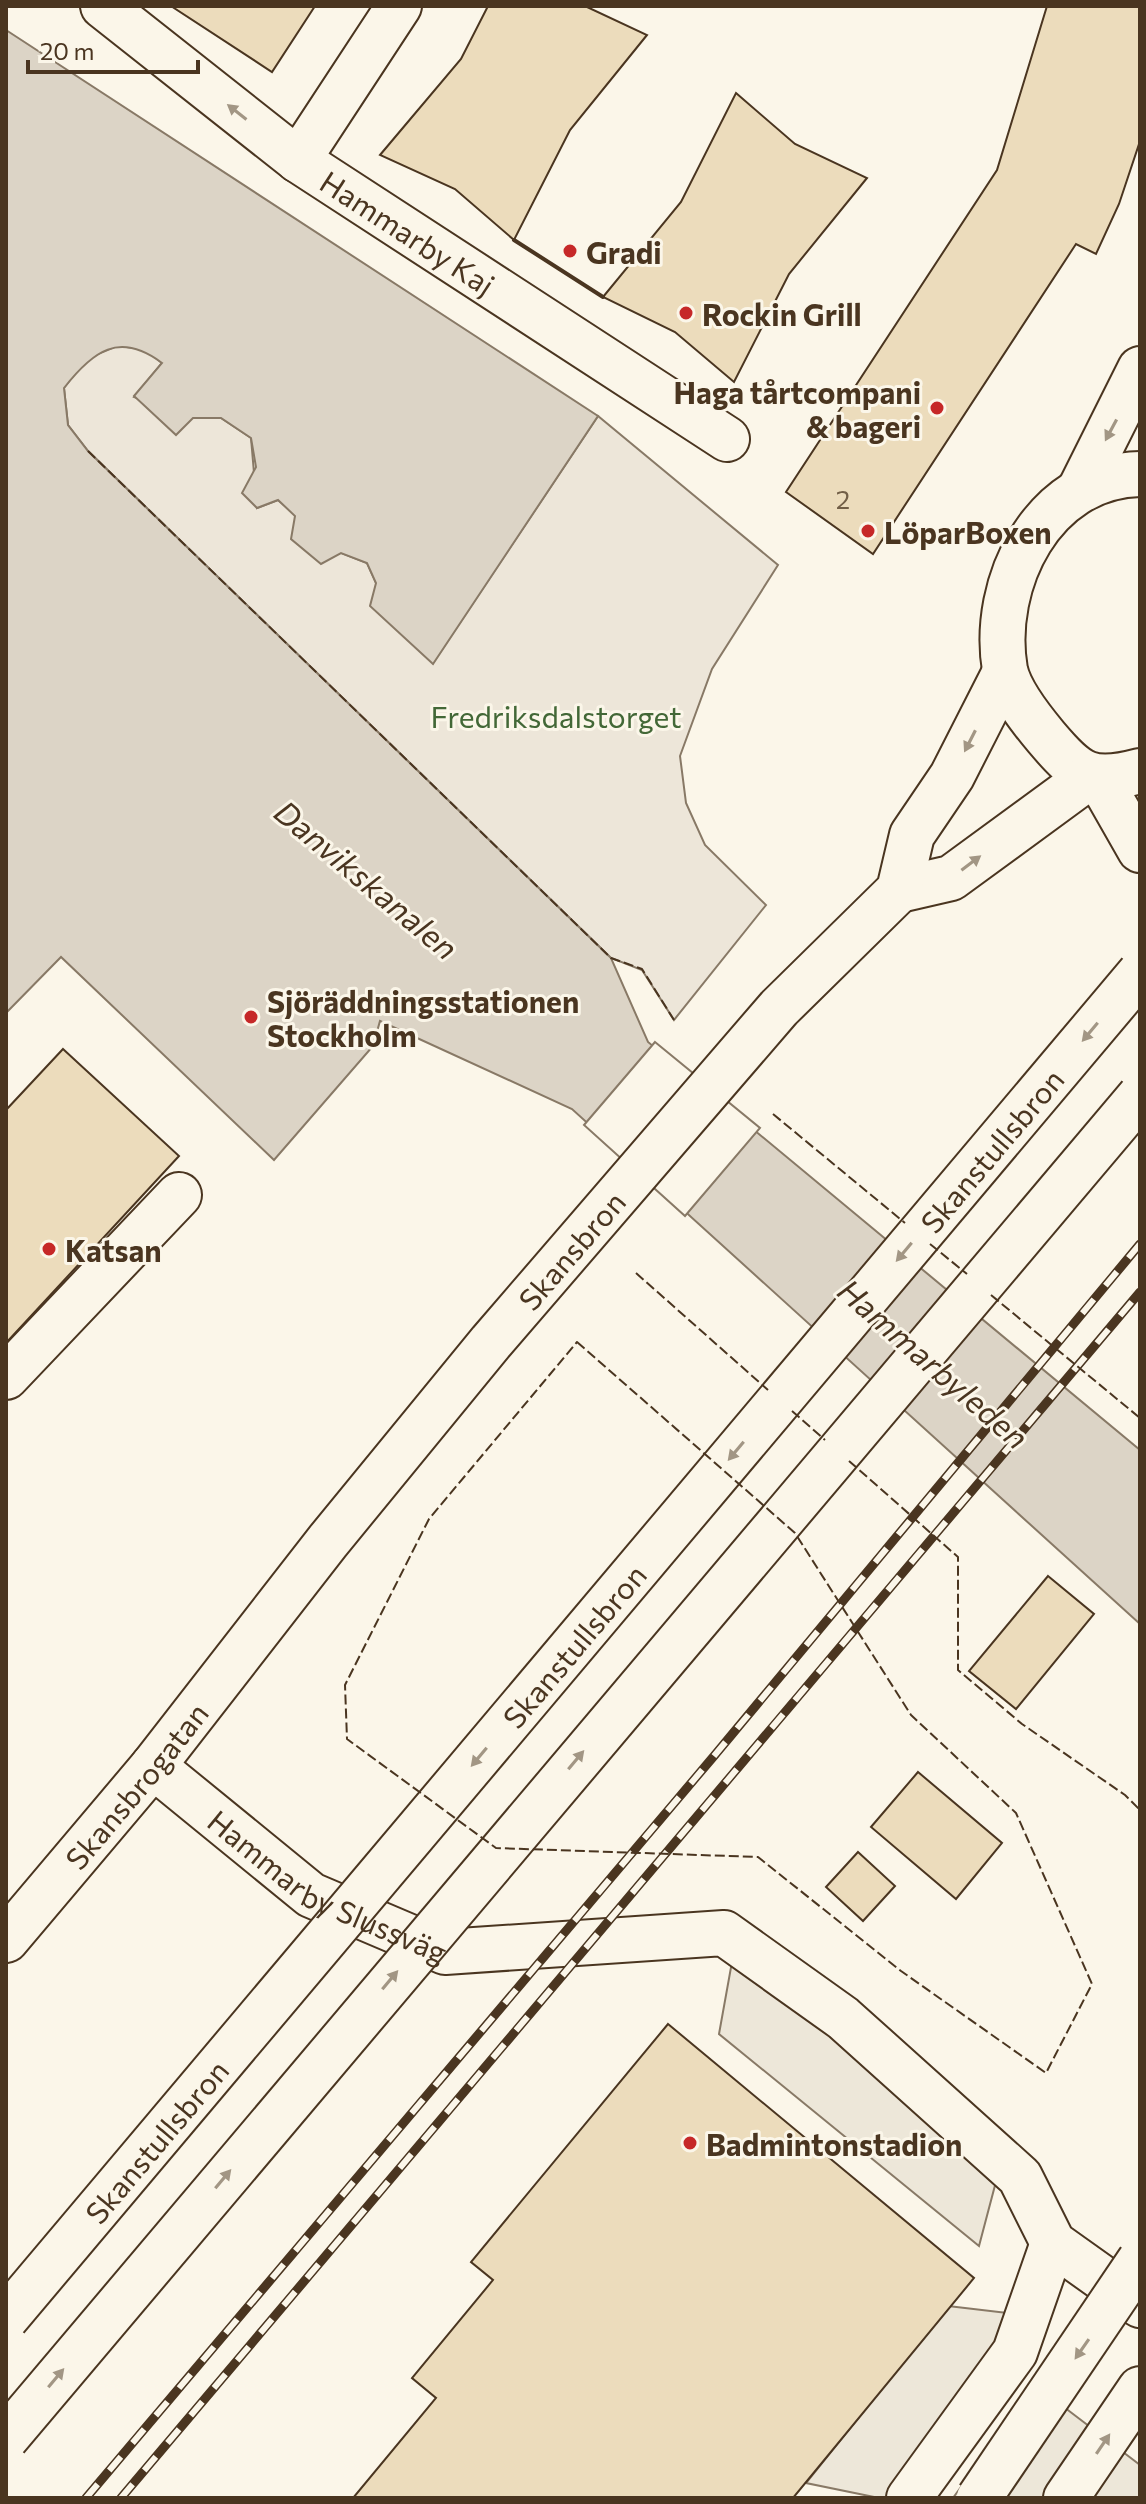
<svg xmlns="http://www.w3.org/2000/svg" width="1146" height="2504" font-family="Commissioner,sans-serif">
  <style>
    .green { fill: #ede6d9; stroke: #887966; stroke-width: 2 }
    .parking { fill: #ede7d9; stroke: #887966; stroke-width: 2 }
    .water { fill: #dcd4c6; stroke: #887966; stroke-width: 2 }
    .pier { fill: #fbf6e9; stroke: #887966; stroke-width: 2 }
    .building { fill: #ecdcbc; stroke: #4a3520; stroke-width: 2 }
    .lines { fill: none; stroke-linecap: round; stroke-linejoin: round }
    .minor-casing { stroke: #4a3520; stroke-width: 48 }
    .highway-casing { stroke: #4a3520; stroke-width: 48 }
    .minor { stroke: #fbf6e9; stroke-width: 44 }
    .highway { stroke: #fbf6e9; stroke-width: 44 }
    .rail-casing { stroke: #4a3520; stroke-width: 9 }
    .rail { stroke: #fbf6e9; stroke-width: 6; stroke-dasharray: 18; stroke-linecap: butt }
    .major-bridge-casing { stroke: #4a3520; stroke-width: 48; stroke-linecap: butt }
    .highway-bridge-casing { stroke: #4a3520; stroke-width: 48; stroke-linecap: butt }
    .major-bridge { stroke: #fbf6e9; stroke-width: 44 }
    .highway-bridge { stroke: #fbf6e9; stroke-width: 44 }
    .fence { stroke: #4a3520; stroke-width: 2; stroke-dasharray: 10 4; stroke-linecap: butt }
    .wall { stroke: #4a3520; stroke-width: 4 }
    .oneway { fill: #a29684 }
    .poi-dot { fill: #c62828; stroke: #fbf6e9; stroke-width: 3 }
    .labels { text-anchor: middle; dominant-baseline: central; stroke-width: 6; stroke-linejoin: round; paint-order: stroke }
    .number-label { font-size: 26px; fill: #725f47 }
    .street-label { font-size: 30px; fill: #4a3520; stroke: #fbf6e9 }
    .poi-label { font-size: 30px; font-weight: bold; fill: #4a3520; stroke: #fbf6e9; text-anchor: start }
    .park-label { font-size: 30px; fill: #436837; stroke: #fbf6e9 }
    .water-label { font-size: 32px; font-style: italic; fill: #4a3520; stroke: #fbf6e9 }
  </style>
  <rect width="100%" height="100%" fill="#fbf6e9"/>
  <path class="green" d="M 117,346 L 144,349 L 162,363 L 134,397 L 193,417 L 221,418 L 251,438 L 257,508 L 278,500 L 341,553 L 367,563 L 376,583 L 433,663 L 598,416 L 778,565 L 712,669 L 680,756 L 686,803 L 705,845 L 766,905 L 674,1020 L 642,970 L 611,958 L 88,451 L 68,425 L 64,388 L 86,359 Z"/>
  <path class="parking" d="M 737,1934 L 1003,2155 L 979,2246 L 719,2034 Z
    M 948,2306 L 1033,2316 L 915,2498 L 879,2498 L 806,2483 Z
    M 1035,2385 L 1140,2465 L 1140,2498 L 953,2498 Z"/>
  <path class="water" d="M 6,30 L 598,416 L 433,664 L 370,606 L 376,583 L 367,563 L 341,553 L 321,564 L 291,539 L 295,516 L 278,500 L 257,508 L 242,493 L 256,467 L 251,438 L 221,418 L 193,418 L 176,435 L 134,396 L 162,363 C 119,331 93,351 64,388 L 68,425 L 88,451 L 611,958 L 648,1042 L 1140,1450 L 1140,1624 L 572,1109 L 380,1021 L 373,1046 L 274,1160 L 61,957 L 6,1013 Z"/>
  <path class="pier" d="M 655,1042 L 760,1128 L 685,1216 L 584,1125 Z"/>
  <path class="building" d="M 171,6 L 315,6 L 272,72 Z
    M 488,6 L 585,6 L 647,35 L 570,130 L 514,240 L 455,189 L 380,155 L 461,59 Z
    M 1047,6 L 1140,6 L 1140,141 L 1119,204 L 1096,254 L 1076,244 L 873,554 L 786,492 L 997,170 Z
    M 736,93 L 795,144 L 867,178 L 789,274 L 734,382 L 675,332 L 603,297 L 681,202 Z
    M 63,1049 L 179,1156 L 6,1343 L 6,1110 Z
    M 1048,1576 L 1094,1614 L 1016,1709 L 969,1671 Z
    M 918,1772 L 1002,1843 L 956,1899 L 871,1827 Z
    M 858,1852 L 895,1886 L 863,1921 L 826,1887 Z
    M 668,2024 L 974,2278 L 793,2498 L 353,2498 L 436,2398 L 412,2378 L 493,2280 L 471,2262 Z"/>
  <g class="lines">
    <defs>
      <g id="minor">
        <path id="s1" d="M 103,6 L 298,160 L 727,439"/>
        <path d="M 298,160 L 399,6"/>
        <path d="M 1140,474 C 1043,476 990,583 1005,670 C 1010,693 1031,719 1046,737 C 1079,776 1091,784 1140,771"/>
        <path d="M 1080,489 L 1140,369"/>
        <path d="M 1099,778 L 1140,850"/>
        <path d="M 899,890 L 951,878 L 1089,777"/>
        <path d="M 6,1377 L 179,1195"/>
        <path id="s2" d="M 153,1766 L 311,1895 L 445,1952 L 724,1933 L 843,2018 L 1020,2177 L 1053,2243 L 1140,2305"/>
        <path id="s3" d="M 6,1940 L 153,1766 L 328,1541 L 491,1342 L 779,1008 L 899,890 L 912,835 L 952,776 L 1005,672"/>
        <path d="M 909,2498 L 1015,2352 L 1053,2243"/>
      </g>
      <path id="highway" d="M 1066,2498 L 1140,2389"/>
    </defs>
    <use href="#minor" class="minor-casing"/>
    <use href="#highway" class="highway-casing"/>
    <use href="#minor" class="minor"/>
    <use href="#highway" class="highway"/>
    <defs>
      <path id="rail" d="M 86,2498 L 714,1756 L 1140,1244
        M 121,2498 L 1140,1292"/>
    </defs>
    <use href="#rail" class="rail-casing"/>
    <use href="#rail" class="rail"/>
    <defs>
      <g id="major-bridge">
        <path id="s4" d="M 6,2318 L 1140,973"/>
        <path d="M 6,2438 L 1140,1096"/>
      </g>
      <path id="highway-bridge" d="M 979,2498 L 1140,2260"/>
    </defs>
    <use href="#major-bridge" class="major-bridge-casing"/>
    <use href="#highway-bridge" class="highway-bridge-casing"/>
    <use href="#major-bridge" class="major-bridge"/>
    <use href="#highway-bridge" class="highway-bridge"/>
    <path class="fence" d="M 88,451 L 611,958 L 642,969 L 674,1020
      M 773,1114 L 905,1223
      M 930,1244 L 967,1274
      M 636,1273 L 768,1390
      M 991,1295 L 1140,1418
      M 577,1342 L 795,1533 L 911,1715 L 1016,1813 L 1092,1984 L 1046,2073 L 901,1971 L 758,1857 L 496,1848 L 347,1739 L 345,1685 L 429,1519 Z
      M 792,1411 L 825,1440
      M 849,1461 L 958,1557 L 958,1670 L 1022,1724 L 1125,1795 L 1140,1810"/>
    <path class="wall" d="M 514,240 L 603,297"/>
  </g>
  <defs><path id="oneway-solid" d="M-6-.8H1V-3.2L6.5 0L1 3.2V.8H-6Z" transform="scale(2)"/></defs>
  <g class="oneway">
    <use href="#oneway-solid" transform="translate(237 112) rotate(-142)"/>
    <use href="#oneway-solid" transform="translate(1111 430) rotate(118)"/>
    <use href="#oneway-solid" transform="translate(970 741) rotate(117)"/>
    <use href="#oneway-solid" transform="translate(971 863) rotate(-37)"/>
    <use href="#oneway-solid" transform="translate(1090 1032) rotate(130)"/>
    <use href="#oneway-solid" transform="translate(904 1252) rotate(130)"/>
    <use href="#oneway-solid" transform="translate(736 1451) rotate(130)"/>
    <use href="#oneway-solid" transform="translate(479 1757) rotate(130)"/>
    <use href="#oneway-solid" transform="translate(576 1760) rotate(-50)"/>
    <use href="#oneway-solid" transform="translate(390 1980) rotate(-50)"/>
    <use href="#oneway-solid" transform="translate(223 2179) rotate(-50)"/>
    <use href="#oneway-solid" transform="translate(1082 2349) rotate(125)"/>
    <use href="#oneway-solid" transform="translate(56 2378) rotate(-50)"/>
    <use href="#oneway-solid" transform="translate(1103 2444) rotate(-56)"/>
  </g>
  <g class="poi-dot">
    <circle cx="570" cy="251" r="8"/>
    <circle cx="686" cy="313" r="8"/>
    <circle cx="937" cy="408" r="8"/>
    <circle cx="868" cy="531" r="8"/>
    <circle cx="251" cy="1017" r="8"/>
    <circle cx="49" cy="1249" r="8"/>
    <circle cx="690" cy="2143" r="8"/>
  </g>
  <g class="labels">
    <g class="number-label">
      <text x="843" y="498">2</text>
    </g>
    <g class="street-label">
      <text stroke="none"><textPath href="#s1" startOffset="380">Hammarby Kaj</textPath></text>
      <text stroke="none"><textPath href="#s4" startOffset="1528">Skanstullsbron</textPath></text>
      <text stroke="none"><textPath href="#s3" startOffset="892">Skansbron</textPath></text>
      <text stroke="none"><textPath href="#s4" startOffset="880">Skanstullsbron</textPath></text>
      <text stroke="none"><textPath href="#s3" startOffset="202">Skansbrogatan</textPath></text>
      <text stroke="none"><textPath href="#s2" startOffset="214">Hammarby Slussväg</textPath></text>
      <text stroke="none"><textPath href="#s4" startOffset="232">Skanstullsbron</textPath></text>
    </g>
    <g class="poi-label">
      <text x="586" y="251">Gradi</text>
      <text x="702" y="313">Rockin Grill</text>
      <text x="921" y="391" text-anchor="end">Haga tårtcompani<tspan x="921" dy="34">&amp; bageri</tspan></text>
      <text x="884" y="531">LöparBoxen</text>
      <text x="267" y="1000">Sjöräddningsstationen<tspan x="267" dy="34">Stockholm</tspan></text>
      <text x="65" y="1249">Katsan</text>
      <text x="706" y="2143">Badmintonstadion</text>
    </g>
    <g class="park-label">
      <text x="556" y="715">Fredriksdalstorget</text>
    </g>
    <g class="water-label">
      <text transform="translate(367 879) rotate(40)">Danvikskanalen</text>
      <text transform="translate(934 1363) rotate(41)">Hammarbyleden</text>
    </g>
  </g>
  <rect width="1146" height="2504" fill="none" stroke="#4a3520" stroke-width="16"/>
  <path d="M28 60v12h170v-12" fill="none" stroke="#4a3520" stroke-width="4"/>
  <text x="40" y="60" font-size="24" fill="#4a3520" stroke="#fbf6e9" stroke-width="6" paint-order="stroke">20 m</text>
</svg>
